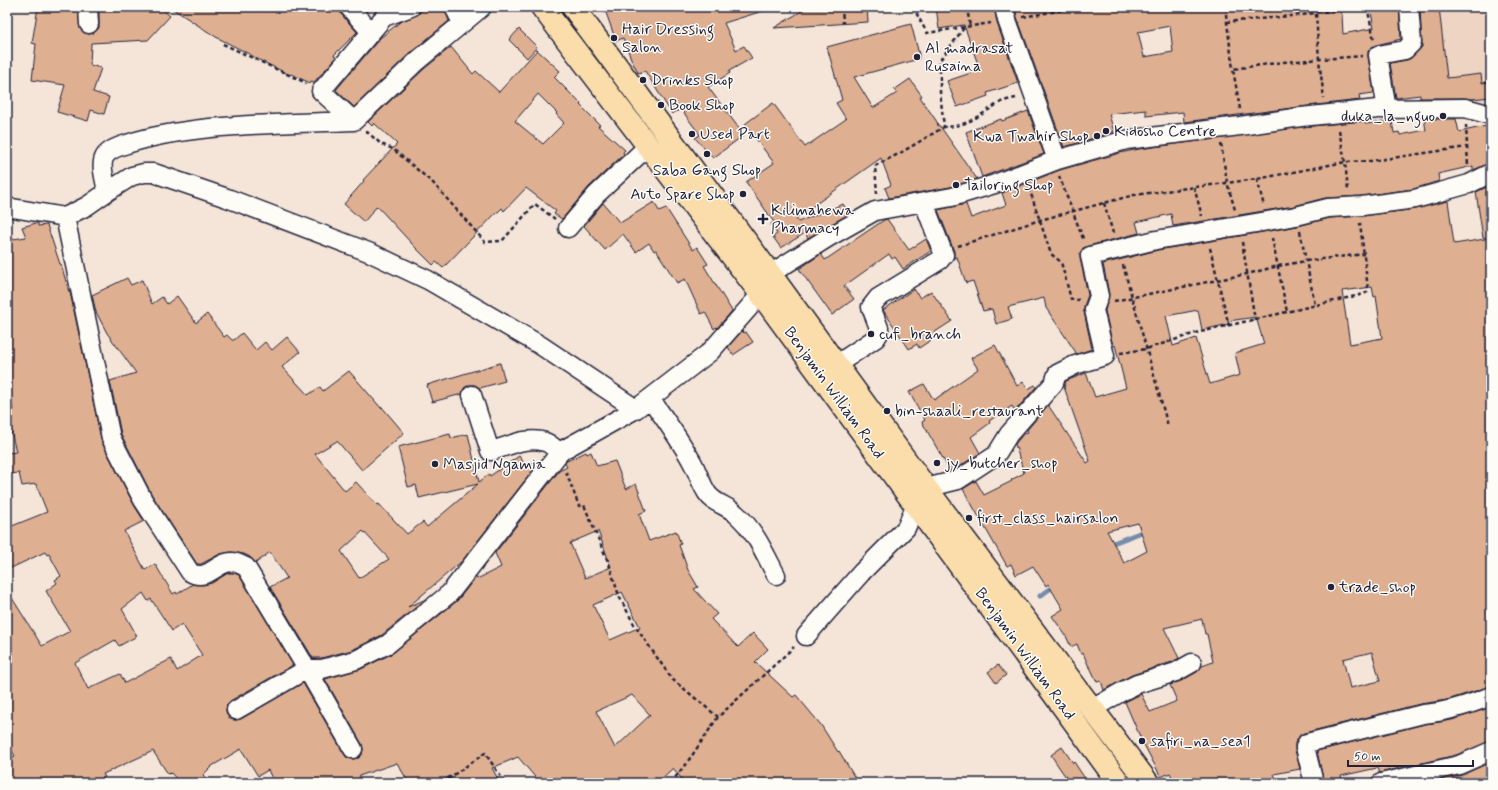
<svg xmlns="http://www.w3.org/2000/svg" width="1498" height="790" font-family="Mynerve,sans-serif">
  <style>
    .built { fill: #eed5c3 }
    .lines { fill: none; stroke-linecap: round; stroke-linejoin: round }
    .stream { stroke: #758cac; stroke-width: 5 }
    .building { fill: #dfaf91; stroke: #22223b; fill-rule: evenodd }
    .minor-casing { stroke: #22223b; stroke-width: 21 }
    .major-casing { stroke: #22223b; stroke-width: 25 }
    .path { stroke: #22223b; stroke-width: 2.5; stroke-dasharray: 4 3; stroke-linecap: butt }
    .minor { stroke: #fdfcf7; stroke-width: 18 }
    .major { stroke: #faddab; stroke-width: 22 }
    .poi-dot { fill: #22223b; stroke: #fdfcf7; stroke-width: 1.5 }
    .labels { text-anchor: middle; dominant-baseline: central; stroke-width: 3; stroke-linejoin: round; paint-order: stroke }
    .poi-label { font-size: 16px; fill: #22223b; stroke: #fdfcf7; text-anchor: start }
    .street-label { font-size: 16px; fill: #22223b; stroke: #fdfcf7 }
  </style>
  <rect width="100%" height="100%" fill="#f4e5d8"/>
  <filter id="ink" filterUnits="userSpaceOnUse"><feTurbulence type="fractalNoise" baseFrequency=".025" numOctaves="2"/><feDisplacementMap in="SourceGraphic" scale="8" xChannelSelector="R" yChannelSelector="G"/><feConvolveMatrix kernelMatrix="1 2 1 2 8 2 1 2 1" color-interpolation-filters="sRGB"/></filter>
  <g filter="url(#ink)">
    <path class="built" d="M 1414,7 L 1491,7 L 1491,112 L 1476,114 L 1475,101 L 1437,106 L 1432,70 L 1420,49 Z"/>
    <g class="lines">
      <path class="stream" d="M 1108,545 L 1147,530
        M 1040,596 L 1048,590 L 1056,586"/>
    </g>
    <path class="building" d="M 38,7 L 78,7 L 80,29 L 84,33 L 89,34 L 94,33 L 99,28 L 99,7 L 160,7 L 170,16 L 148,40 L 91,43 L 90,65 L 101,68 L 93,92 L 109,97 L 104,114 L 91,110 L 88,121 L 57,112 L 65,85 L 32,80 L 36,44 L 32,43 Z
      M 170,7 L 339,7 L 341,14 L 357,32 L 334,55 L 336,58 L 314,82 L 311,81 L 310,83 L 291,74 L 290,75 L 253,57 L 253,56 L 216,37 Z
      M 421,7 L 444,7 L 449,21 L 410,53 L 354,107 L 336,90 L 380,38 L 400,22 L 419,14 Z
      M 604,7 L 766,7 L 766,10 L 724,23 L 736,50 L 744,46 L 752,58 L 729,71 L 730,73 L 708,87 L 744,135 L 713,158 L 695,138 L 700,135 L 681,109 L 672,114 L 645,71 L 638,73 L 635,66 L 634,66 L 623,38 L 616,41 Z
      M 808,7 L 867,7 L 868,22 L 774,28 Z
      M 936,7 L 994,7 L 997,23 L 1018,83 L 987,93 L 988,96 L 957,107 L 947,81 L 980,70 L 964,25 L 939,29 Z
      M 1015,7 L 1340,7 L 1341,14 L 1342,14 L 1343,34 L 1374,28 L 1370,7 L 1399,7 L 1401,39 L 1376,45 L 1372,47 L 1368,51 L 1368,57 L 1374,93 L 1359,95 L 1360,100 L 1299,107 L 1184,122 L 1183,112 L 1146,116 L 1146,110 L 1109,114 L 1114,132 L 1064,147 L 1017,17 ZM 1170,26 L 1173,52 L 1144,57 L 1138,32 Z
      M 1420,7 L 1439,7 L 1447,78 L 1481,74 L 1482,83 L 1491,82 L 1491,97 L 1471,99 L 1465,98 L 1420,98 L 1420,95 L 1396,98 L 1390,63 L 1407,60 L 1412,57 L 1422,47 Z
      M 911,24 L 919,54 L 919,59 L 854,77 L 873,108 L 897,93 L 894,90 L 910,79 L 922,96 L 920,97 L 937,122 L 938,126 L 940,126 L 977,179 L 950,187 L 889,198 L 885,188 L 891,185 L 881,158 L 796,218 L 798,222 L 843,204 L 849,214 L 808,238 L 805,233 L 781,248 L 773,237 L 777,234 L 771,224 L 774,222 L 746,182 L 774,163 L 745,124 L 773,103 L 805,147 L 846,119 L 836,103 L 842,100 L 827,47 Z
      M 519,29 L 537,47 L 527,58 L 509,40 Z
      M 451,47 L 473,74 L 476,71 L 499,92 L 537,50 L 560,71 L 554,77 L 581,104 L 580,105 L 600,125 L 598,126 L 625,150 L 623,152 L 624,154 L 589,187 L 562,219 L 554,214 L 556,211 L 526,188 L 504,211 L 502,208 L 498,212 L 497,212 L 443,268 L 436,262 L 433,265 L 413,245 L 377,206 L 364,222 L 344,204 L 364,181 L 363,180 L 397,144 L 374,123 L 372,126 L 368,122 L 424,69 ZM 538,94 L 557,113 L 556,114 L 564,123 L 543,144 L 515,121 Z
      M 1028,111 L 1044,154 L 982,177 L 966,132 L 1001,119 L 1002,121 Z
      M 1424,119 L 1456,119 L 1459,132 L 1491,125 L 1491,163 L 1473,170 L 1473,166 L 1438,174 L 1439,181 L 1413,189 L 1361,196 L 1325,198 L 1294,206 L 1173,226 L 1171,214 L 1136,222 L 1139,233 L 1088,246 L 1083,248 L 1080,253 L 1080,258 L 1088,295 L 1084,306 L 1084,312 L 1092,349 L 1077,354 L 1046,308 L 1044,298 L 1008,307 L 1012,319 L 996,324 L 992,309 L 983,311 L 973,281 L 966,283 L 957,257 L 954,258 L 954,251 L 938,210 L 966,204 L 971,218 L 1006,205 L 1002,193 L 1060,170 L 1120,153 L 1139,149 L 1302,127 L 1364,121 L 1365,124 L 1392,121 L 1394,133 L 1399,132 L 1400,135 L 1426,130 Z
      M 1491,185 L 1491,237 L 1483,238 L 1476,192 Z
      M 1448,201 L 1454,244 L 1491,238 L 1491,686 L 1447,700 L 1420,704 L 1304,733 L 1300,735 L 1295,743 L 1295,750 L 1300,769 L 1274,774 L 1278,783 L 1175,783 L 1170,773 L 1161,777 L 1141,739 L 1125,702 L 1141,694 L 1150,712 L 1177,701 L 1170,685 L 1181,681 L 1197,672 L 1202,666 L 1213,662 L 1207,634 L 1205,634 L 1202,619 L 1164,628 L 1179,658 L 1172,662 L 1132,675 L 1104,690 L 1101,681 L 1097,682 L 1090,667 L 1089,667 L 1083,653 L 1081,654 L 1077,644 L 1071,647 L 1066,636 L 1052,616 L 1063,609 L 1048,584 L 1046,586 L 1033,566 L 1016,575 L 1011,564 L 1007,566 L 963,489 L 976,481 L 984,495 L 1012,481 L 1011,480 L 1024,473 L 1015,444 L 1024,433 L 1028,432 L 1027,430 L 1048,405 L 1087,463 L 1090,461 L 1064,387 L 1066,381 L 1086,373 L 1095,397 L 1126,388 L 1115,345 L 1113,346 L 1105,311 L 1109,294 L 1103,264 L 1158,250 L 1298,226 L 1330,218 L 1363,216 L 1416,209 ZM 1372,287 L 1374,297 L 1376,296 L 1382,338 L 1350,344 L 1342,291 ZM 1198,310 L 1202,330 L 1229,324 L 1228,321 L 1256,317 L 1264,344 L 1235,353 L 1240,375 L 1210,384 L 1196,338 L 1173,346 L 1166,316 ZM 1138,523 L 1147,551 L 1124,563 L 1107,531 ZM 1372,652 L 1380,681 L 1350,688 L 1343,659 Z
      M 654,202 L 659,211 L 666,208 L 693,250 L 697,247 L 708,264 L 704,266 L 732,311 L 717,328 L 716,327 L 714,329 L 705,312 L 701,314 L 685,279 L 677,283 L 656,250 L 654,251 L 649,243 L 636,252 L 623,234 L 605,250 L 584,226 L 603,203 L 620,223 Z
      M 887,219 L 909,250 L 926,239 L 931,251 L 903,269 L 895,257 L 892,259 L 889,254 L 844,286 L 854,299 L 832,315 L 799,269 L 821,254 L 825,260 L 884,220 Z
      M 36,223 L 38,223 L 38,226 L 47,225 L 60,264 L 61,264 L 69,292 L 70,292 L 102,443 L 134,505 L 144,521 L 124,531 L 145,570 L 155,564 L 173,594 L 176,592 L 177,594 L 193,584 L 203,585 L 212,583 L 228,573 L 234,573 L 239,575 L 293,665 L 230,701 L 227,704 L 226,710 L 227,715 L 230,719 L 236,720 L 241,719 L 303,683 L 344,754 L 347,758 L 353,759 L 359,758 L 362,755 L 363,749 L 362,744 L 325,679 L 361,669 L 393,653 L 457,601 L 476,577 L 477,579 L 501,567 L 495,553 L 559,471 L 567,467 L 565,463 L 567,461 L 586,452 L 587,454 L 591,452 L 597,466 L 615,461 L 626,489 L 636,484 L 646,511 L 639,514 L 649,541 L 676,531 L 681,544 L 679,545 L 688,570 L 698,587 L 694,589 L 717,614 L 711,619 L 738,647 L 753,633 L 768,649 L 755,662 L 793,697 L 796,695 L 821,725 L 838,752 L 839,751 L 858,783 L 685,783 L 673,768 L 657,783 L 540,783 L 518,757 L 492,768 L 500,783 L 453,783 L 450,776 L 438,783 L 409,783 L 397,763 L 359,776 L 360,779 L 353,783 L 274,783 L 268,770 L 258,776 L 241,749 L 212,766 L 203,775 L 209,783 L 180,783 L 171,773 L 168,774 L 153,751 L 103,774 L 105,777 L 93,783 L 7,783 L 7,760 L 15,756 L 7,742 L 7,590 L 42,646 L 70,631 L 46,591 L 57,583 L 55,580 L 61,576 L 49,554 L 47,555 L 45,552 L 7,570 L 7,528 L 47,512 L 36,484 L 22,486 L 19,473 L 9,474 L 7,466 L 7,453 L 16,452 L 7,414 L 7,411 L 13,410 L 7,382 L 7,240 L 26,237 L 22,227 ZM 598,531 L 611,567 L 585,578 L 570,543 ZM 622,592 L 640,627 L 610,640 L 593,605 ZM 143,593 L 148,601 L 151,599 L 172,631 L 182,624 L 202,655 L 177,671 L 171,659 L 125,683 L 120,674 L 88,689 L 75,663 L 115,640 L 119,646 L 137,636 L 122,609 ZM 632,695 L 650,715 L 615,748 L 596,711 Z
      M 127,278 L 131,285 L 142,280 L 152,304 L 162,297 L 167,304 L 177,296 L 196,323 L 207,314 L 224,337 L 227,335 L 232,340 L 234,340 L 242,333 L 256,350 L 265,342 L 272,350 L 287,337 L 300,352 L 282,367 L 308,395 L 320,387 L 323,391 L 349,371 L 381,408 L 382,407 L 404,433 L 362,470 L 337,441 L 315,454 L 345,491 L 356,482 L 377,505 L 379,504 L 407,534 L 423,522 L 427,527 L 478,484 L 419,498 L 416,485 L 408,487 L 398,447 L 450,434 L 451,438 L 468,434 L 479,482 L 489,474 L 490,476 L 519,456 L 527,467 L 535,461 L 537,465 L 462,561 L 408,607 L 426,599 L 382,635 L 352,650 L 321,658 L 313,658 L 270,587 L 287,578 L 270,552 L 256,563 L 250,557 L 244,554 L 231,552 L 220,554 L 201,564 L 197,564 L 152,495 L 121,434 L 110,381 L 136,373 L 107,333 L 96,312 L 92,295 ZM 363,531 L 389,559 L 359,578 L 341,551 Z
      M 914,289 L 920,298 L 931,291 L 952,321 L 935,332 L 937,336 L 919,348 L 917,344 L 909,349 L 883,310 Z
      M 742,331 L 744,333 L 746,332 L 753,342 L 733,355 L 728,347 Z
      M 995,345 L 1017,386 L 1023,382 L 1028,389 L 1035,385 L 1036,387 L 1015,411 L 1012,406 L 989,421 L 990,423 L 971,437 L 980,453 L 954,470 L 950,471 L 922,422 L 925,420 L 909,392 L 924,384 L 934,400 L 978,369 L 971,358 Z
      M 500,363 L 505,381 L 480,388 L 475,385 L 469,385 L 464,388 L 462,394 L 432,402 L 427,385 Z
      M 998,665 L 1006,675 L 996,683 L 988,672 Z
      M 1491,707 L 1491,741 L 1456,755 L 1379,773 L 1377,768 L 1341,776 L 1343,783 L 1324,783 L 1317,751 L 1425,724 L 1452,720 Z
      M 1062,747 L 1073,763 L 1074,762 L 1088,783 L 1070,783 L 1061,770 L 1051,755 Z
      M 1491,762 L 1491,783 L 1428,783 L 1462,775 Z"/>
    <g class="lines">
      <defs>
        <path id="minor" d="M 88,7 L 89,24
          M 349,7 L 371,32
          M 454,7 L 462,23
          M 1004,7 L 1007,20 L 1057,160
          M 1387,110 L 1378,55 L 1405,50 L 1412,43 L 1409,7
          M 354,121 L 321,91 L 384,17 L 411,7
          M 107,192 C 106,182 99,165 105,156 C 109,150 120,146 127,144 C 154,135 182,131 210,128 C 258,123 306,123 354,121 L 417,61 L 482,7
          M 7,207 L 65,217 L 87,206 L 107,192 L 132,176 L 144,173 L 154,173 L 227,198 L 371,253 L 428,280 L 540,345 L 636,409
          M 65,217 L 111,438 L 143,500 L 190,572 C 209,584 218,557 237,563 C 240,564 243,566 246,567 L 307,669 L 322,669 L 356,660 L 388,644 L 450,593 L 561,451 L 636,409 L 710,352 L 761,294
          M 568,228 L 596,195 L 647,147
          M 770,274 L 829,237 L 875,211 L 952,197 L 995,184 L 1057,160 L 1126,140 L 1240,126 L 1301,117 L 1378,109 L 1465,108 L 1491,115
          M 836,365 L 876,338 L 879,333 L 879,328 L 871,307 L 878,298 L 940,260 L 944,255 L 924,203
          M 472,395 L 490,451 L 492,451 C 508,446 528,436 545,442 C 550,443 555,449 560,453
          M 650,398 C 664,418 679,438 691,460 C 697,470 700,482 707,493 C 714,504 727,505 736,514 C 755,530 765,554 776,575
          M 926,488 L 958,480 L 996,455 L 1009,434 L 1054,383 L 1057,374 L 1075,365 L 1105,356 L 1094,310 L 1099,296 L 1090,256 L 1156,240 L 1296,216 L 1328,208 L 1362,206 L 1415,199 L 1469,184 L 1491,173
          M 806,636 L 862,572 L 906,528 L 916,505
          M 1092,709 L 1123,691 L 1137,684 L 1176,672 L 1192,663
          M 236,710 L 307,669 L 353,749
          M 1314,783 L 1305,747 L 1307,743 L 1423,714 C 1448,712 1469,705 1491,696
          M 1381,783 L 1459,765 L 1491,751"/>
        <path id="major" d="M 542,7 L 761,294 L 1119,783
          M 573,7 L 770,274 L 926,488 L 1148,783"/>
      </defs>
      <use href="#minor" class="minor-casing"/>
      <use href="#major" class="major-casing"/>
      <path class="path" d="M 842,7 L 843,23
        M 913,7 L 927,33 L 991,23
        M 967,7 L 970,27
        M 1225,7 L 1233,69
        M 1314,7 L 1316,13 L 1319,60 L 1324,98
        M 1369,7 L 1368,11 L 1374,40
        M 1023,17 L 1063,10 L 1067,7
        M 1226,22 L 1302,15 L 1356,7
        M 964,28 L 940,60 L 940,92 L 944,127 C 968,127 982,113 1001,102 C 1006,100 1012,99 1016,98
        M 223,44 L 306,83
        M 1240,109 L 1233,69 L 1283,62 L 1362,56
        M 1466,125 L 1468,166
        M 1339,130 L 1345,162 L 1348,190
        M 366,131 L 381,144 L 393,149 L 433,183 L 485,242 L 502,241 L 535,204 L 555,219
        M 1221,144 L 1227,182 L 1235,210
        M 1059,176 L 1084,241
        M 1257,179 L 1264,206
        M 1194,187 L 1202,216
        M 1029,188 L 1051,254 L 1061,262 L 1071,299 L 1079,300
        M 877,194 L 875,166 L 902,152 L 944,127
        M 1104,203 L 1113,233
        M 1300,231 L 1315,305
        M 1272,238 L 1287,312
        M 1242,242 L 1255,320
        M 958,246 L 1040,220 L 1134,195 L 1257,179 L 1345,162 L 1371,161 L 1467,147
        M 1210,248 L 1229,326
        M 1123,265 L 1168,426
        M 1114,301 L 1247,274 L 1278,266 L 1306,261 L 1364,254
        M 1120,353 L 1146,349 L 1196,333 L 1364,294 L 1367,292 L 1368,289 L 1360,223
        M 566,472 L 579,506 L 584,505 L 609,564 L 619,596 L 635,626 L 672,679 L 718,717
        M 442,783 L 485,753 L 505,783
        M 671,783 L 691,757 L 718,717 L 794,647"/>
      <use href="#minor" class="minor"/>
      <use href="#major" class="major"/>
    </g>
  </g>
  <g class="poi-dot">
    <circle cx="614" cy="38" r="4"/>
    <circle cx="917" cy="57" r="4"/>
    <circle cx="643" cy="80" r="4"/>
    <circle cx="661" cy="105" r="4"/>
    <circle cx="1443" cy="116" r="4"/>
    <circle cx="1106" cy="131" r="4"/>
    <circle cx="692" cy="134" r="4"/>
    <circle cx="1097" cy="136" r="4"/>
    <circle cx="707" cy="154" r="4"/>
    <circle cx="956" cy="185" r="4"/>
    <circle cx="743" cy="194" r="4"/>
    <path d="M761 213h4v4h4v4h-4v4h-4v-4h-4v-4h4z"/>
    <circle cx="871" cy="334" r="4"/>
    <circle cx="887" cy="411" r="4"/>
    <circle cx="937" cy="463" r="4"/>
    <circle cx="435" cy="464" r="4"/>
    <circle cx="969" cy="518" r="4"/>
    <circle cx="1331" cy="587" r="4"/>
    <circle cx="1142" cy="741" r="4"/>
  </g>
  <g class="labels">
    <g class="poi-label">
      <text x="622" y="29">Hair Dressing<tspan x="622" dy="18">Salon</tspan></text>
      <text x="925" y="48">Al madrasat<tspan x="925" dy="18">Rusaina</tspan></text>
      <text x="651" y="80">Drinks Shop</text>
      <text x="669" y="105">Book Shop</text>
      <text x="1435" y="116" text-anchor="end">duka_la_nguo</text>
      <text x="1114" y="131">Kidosho Centre</text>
      <text x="700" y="134">Used Part</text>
      <text x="1089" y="136" text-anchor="end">Kwa Twahir Shop</text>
      <text x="707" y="170" text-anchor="middle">Saba Gang Shop</text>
      <text x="964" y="185">Tailoring Shop</text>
      <text x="735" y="194" text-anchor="end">Auto Spare Shop</text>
      <text x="771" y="210">Kilimahewa<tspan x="771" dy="18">Pharmacy</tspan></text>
      <text x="879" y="334">cuf_branch</text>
      <text x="895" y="411">bin-shaali_restaurant</text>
      <text x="945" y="463">jy_butcher_shop</text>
      <text x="443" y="464">Masjid Ngamia</text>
      <text x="977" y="518">first_class_hairsalon</text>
      <text x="1339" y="587">trade_shop</text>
      <text x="1150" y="741">safiri_na_sea1</text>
    </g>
    <g class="street-label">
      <text transform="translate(834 393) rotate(54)">Benjamin William Road</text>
      <text transform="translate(1025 654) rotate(54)">Benjamin William Road</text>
    </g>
  </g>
  <rect width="1498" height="790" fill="none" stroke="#fdfcf7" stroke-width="24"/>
  <rect x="12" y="12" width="1474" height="766" fill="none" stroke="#22223b" stroke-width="1.5" filter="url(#ink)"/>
  <path d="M1348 760v6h125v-6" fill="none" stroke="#22223b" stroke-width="2"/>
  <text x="1354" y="760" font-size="12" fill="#22223b" stroke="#fdfcf7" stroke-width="3" paint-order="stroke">50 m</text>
</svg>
